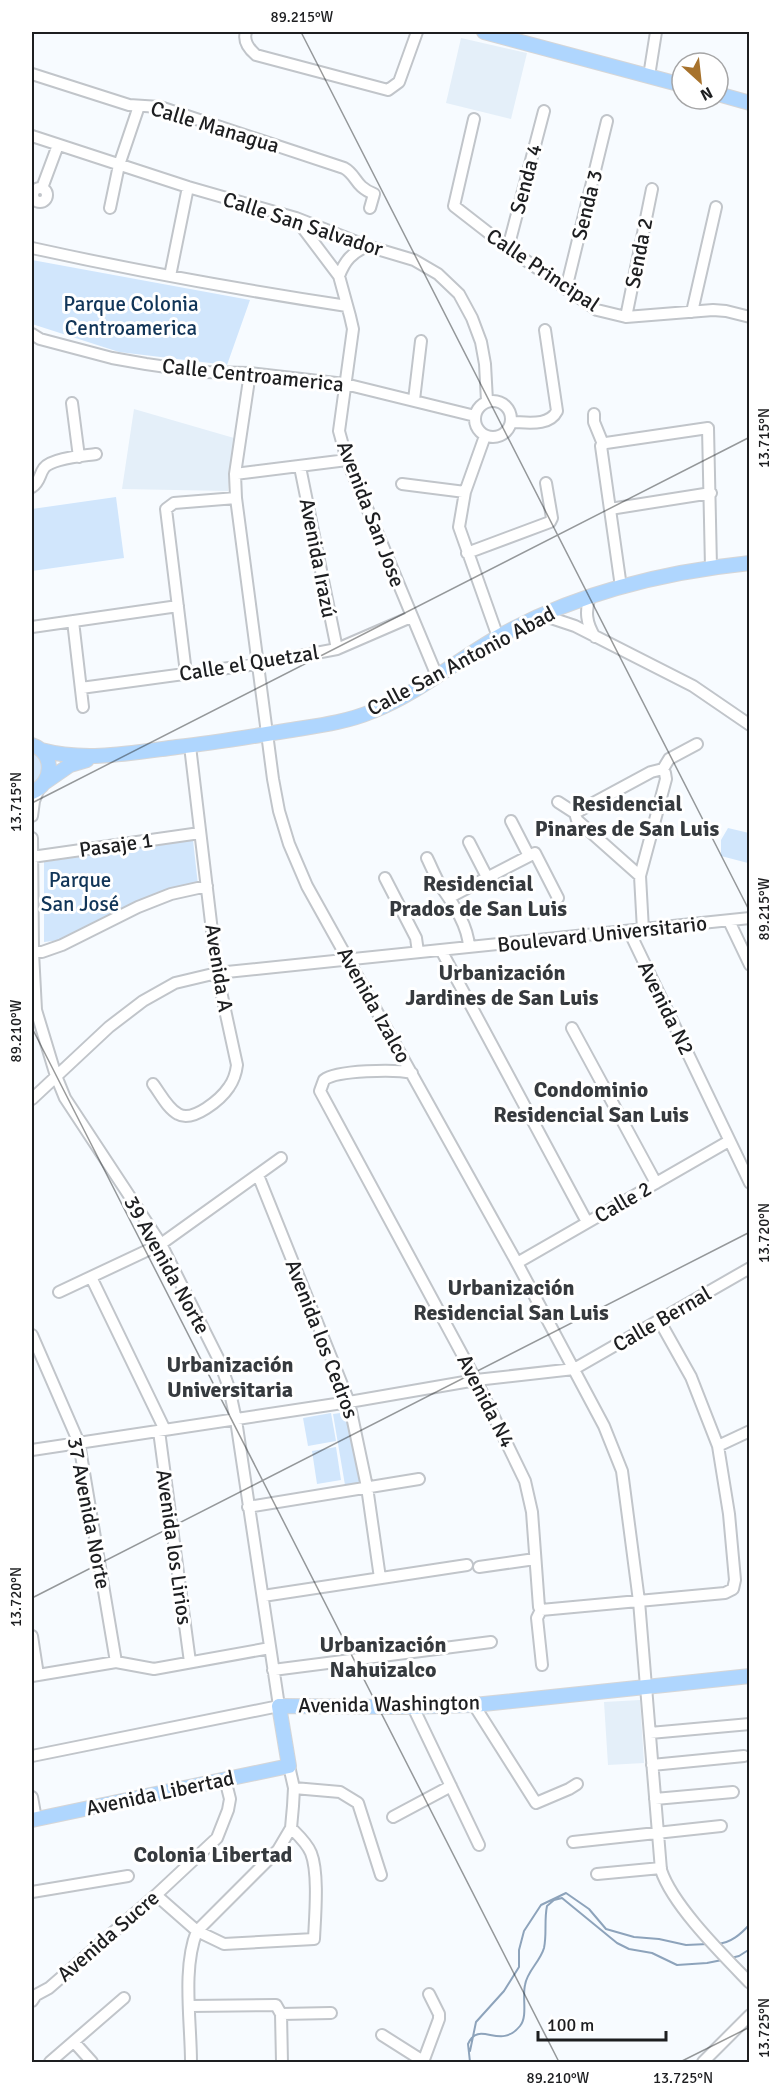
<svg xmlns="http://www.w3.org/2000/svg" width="781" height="2094" font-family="Signika,sans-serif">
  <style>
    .built { fill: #e4eff9 }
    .green { fill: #d1e6fc }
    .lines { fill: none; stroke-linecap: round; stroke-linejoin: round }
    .stream { stroke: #8da3bb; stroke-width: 2 }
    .minor-casing { stroke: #c1c5ca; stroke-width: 14 }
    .major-casing { stroke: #d6d6d7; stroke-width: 16 }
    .minor { stroke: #fff; stroke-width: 10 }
    .major { stroke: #afd6fe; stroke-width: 14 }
    .ticks { fill: none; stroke: #1d1e20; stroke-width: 1.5; stroke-opacity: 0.45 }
    .labels { text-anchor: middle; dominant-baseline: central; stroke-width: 6; stroke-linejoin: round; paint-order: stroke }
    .street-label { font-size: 21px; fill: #1d1e20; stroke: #fff }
    .park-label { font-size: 21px; fill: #113558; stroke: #fff }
    .neighbourhood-label { font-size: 22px; font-weight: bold; fill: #363a3e; stroke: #fff }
    .neatline { fill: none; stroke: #1d1e20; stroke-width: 2 }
    .ticks-label { font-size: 15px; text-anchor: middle; fill: #1d1e20 }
  </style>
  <rect width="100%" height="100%" fill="#f7fbff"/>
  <path class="built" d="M 461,38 L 527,53 L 511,119 L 446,103 Z
    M 134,409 L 234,438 L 228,491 L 122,489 Z
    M 640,1700 L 644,1763 L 608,1765 L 604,1702 Z"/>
  <path class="green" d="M 32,260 L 250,300 L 227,365 L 119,352 L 32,324 Z
    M 116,497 L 124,558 L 32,571 L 32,509 Z
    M 32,749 L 38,753 L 45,772 L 32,787 Z
    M 728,828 L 749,833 L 748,863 L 721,856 L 721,840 Z
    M 193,840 L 198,885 L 62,940 L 44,942 L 44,862 Z
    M 348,1412 L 364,1488 L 346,1491 L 333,1414 Z
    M 331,1413 L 336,1441 L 308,1446 L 303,1418 Z
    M 336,1447 L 341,1480 L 317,1484 L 312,1451 Z"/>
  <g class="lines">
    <path class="stream" d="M 717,1944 C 731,1943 741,1934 750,1924
      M 731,1958 L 739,1956 L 750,1949
      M 470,2051 L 476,2022 L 504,1991 L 519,1967 L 519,1950 L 524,1931 L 541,1905 L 566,1893 L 589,1909 L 606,1929 L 634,1937 L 659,1939 L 686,1945 L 708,1944
      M 470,2062 L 468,2044 C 479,2019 500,2051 520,2026 C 528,2016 522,1998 525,1985 C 527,1971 540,1962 544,1948 C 547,1934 544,1920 547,1906 L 554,1900 L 562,1898 L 617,1943 L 629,1949 L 652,1953 L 677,1965 L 707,1963 L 722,1960"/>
    <defs>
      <path id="minor" d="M 246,32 C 243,41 249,49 256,55 L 388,90 L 399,82 L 417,32
        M 32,74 L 129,105 L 160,107 L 344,168 C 357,175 354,186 374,194 L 370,208
        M 649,76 L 656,32
        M 474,119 L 454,206 L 508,248 L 597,310 L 626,317 L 713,310 L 726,311 L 750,317
        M 32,136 L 188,187 L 296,218 L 367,246 L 414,260 L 438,274 L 459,294 L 472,318 L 481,342 L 485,364 L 487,401
        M 42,188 L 58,145
        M33 195a7 7 0 1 1 14 0a7 7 0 1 1-14 0Z
        M 110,208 L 119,165 L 139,106
        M 296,219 L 339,276 L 350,316 L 353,329 L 339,431 L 347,460 L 437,676
        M 32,248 C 136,271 242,290 347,306
        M 508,248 L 544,111
        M 170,276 L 188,187
        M 339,276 C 345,260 352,253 367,246
        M 566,289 L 607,121
        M 692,312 L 716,207
        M 626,317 L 652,189
        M 32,334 L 40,339 L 112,358 L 146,364 L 201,372 L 250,373 L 345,384 L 475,416
        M 250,373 L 235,474 L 236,498 L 273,779 L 279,811 L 289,844 L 307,886 L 517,1263 L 604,1426 L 622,1471 L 639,1601 L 661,1870 C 673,1906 723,1955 750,1983
        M 414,400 L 421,341
        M475 419a18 18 0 1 1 36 0a18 18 0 1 1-36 0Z
        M 72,403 L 79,457
        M 594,414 L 594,422 L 603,444
        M 511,422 C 526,422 549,427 557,411 L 545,330
        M 485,436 L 465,492 L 459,527 L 498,637
        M 300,467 L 337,649
        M 235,474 L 347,460
        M 402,484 L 465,492
        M 32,487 C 40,482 39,475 44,468 C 52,458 83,456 96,454
        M 610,509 L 711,493
        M 467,553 L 550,522 L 552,518 L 546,483
        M 621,587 L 601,446 L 606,443 L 708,428 L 711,567
        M 590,596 C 585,611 586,623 595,637
        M 542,615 L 575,626 L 693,686 L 750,725
        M 73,621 L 83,707
        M 32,627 L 178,606
        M 186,673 L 166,509 L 174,503 L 236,498
        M 81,688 L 258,664 L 337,649 L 411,617
        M 558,802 L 575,813 L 577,820 L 640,876
        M 575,813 L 651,772 L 663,769 L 669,759 L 697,744
        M 32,816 L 34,801 L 39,788
        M 511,821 L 529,856
        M 32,838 L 33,952 L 36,1010 L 56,1076 L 65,1098 L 161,1244 L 219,1360 L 229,1388 L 236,1420 L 279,1706 L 32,1756
        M 469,842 L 487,877
        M 32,857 L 200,833
        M 427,858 C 432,868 436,879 442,888 C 454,905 468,926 469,947
        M 385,878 L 416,938 L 418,952
        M 450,897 L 535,853 L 558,898
        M 729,921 L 750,965
        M 643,930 L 640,876 L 666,779 L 665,773 L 663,769
        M 629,931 L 750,1183
        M 441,950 L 587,1222
        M 33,952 L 42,952 L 62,945 L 138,907 L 171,894 L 207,886
        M 572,1028 L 656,1183
        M 412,1073 C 396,1069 336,1070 324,1080 L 320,1091 L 476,1380 L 525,1481 L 532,1512 L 539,1607 L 541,1610
        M 153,1084 C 160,1093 167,1108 178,1114 C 193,1123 221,1099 229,1087 C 234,1080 236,1073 237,1065 L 217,973 L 190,746
        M 32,1099 L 109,1027 L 143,1001 L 175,983 L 217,973 L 750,918
        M 258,1175 L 349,1402 L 367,1487 L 380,1578
        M 517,1263 L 729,1141
        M 91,1277 L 165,1430
        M 59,1292 L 161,1244 L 281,1158
        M 32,1335 L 79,1443 L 116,1662
        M 159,1431 L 190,1662
        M 718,1446 L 750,1431
        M 32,1450 L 349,1402 L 476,1380 L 574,1369 L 750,1268
        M 248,1507 L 419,1479
        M 479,1567 L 535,1559
        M 263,1596 L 467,1565
        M 541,1610 L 725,1593 L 733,1589 L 735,1580 L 729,1514 L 718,1446 L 691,1377 L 659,1320
        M 541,1610 L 537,1618 L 542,1665
        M 32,1636 L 38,1675
        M 273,1670 L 491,1642
        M 32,1676 L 116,1662 L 154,1669 L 270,1648
        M 474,1705 L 536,1803 L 569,1789 L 577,1784
        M 413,1707 L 479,1845
        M 650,1733 L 750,1724
        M 652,1765 L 744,1756
        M 294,1788 L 340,1792 L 358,1803 L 381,1875
        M 32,1797 L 36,1819
        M 655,1799 L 733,1792
        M 393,1817 L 451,1786
        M 573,1842 L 721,1826
        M 597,1874 L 661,1868
        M 32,1892 L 128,1876
        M 156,1895 L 197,1931 L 224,1944 L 314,1939 C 315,1917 319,1873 311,1853 C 307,1843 298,1835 291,1828
        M 32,2001 L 36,1995 L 49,1988 L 156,1895 L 217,1838 L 228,1810 L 230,1799 L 225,1779
        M 190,2006 L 276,2005 L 281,2014 L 331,2013
        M 281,2014 L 282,2062
        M 382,2035 L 423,2061
        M 74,2042 L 92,2062
        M 50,2062 L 124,1998
        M 191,2062 C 191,2022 182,1968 197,1931 L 278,1850 L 291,1828 L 293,1806 L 294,1788 L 289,1766
        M 423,2062 L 439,2019 L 439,2014 L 429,1994
        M 703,2062 L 750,2015"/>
      <path id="major" d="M 484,32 L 682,85
        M 718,94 L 750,103
        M 32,745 C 55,753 54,783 32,792
        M 41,750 C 86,762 131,753 177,747 C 213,743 249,737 285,731 C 315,726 345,723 373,711 C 418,693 456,661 498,637 C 574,594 663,572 750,563
        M 44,783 L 70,765 L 87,760
        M 32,1820 L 289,1766 L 279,1706 L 405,1707 L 474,1705 L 750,1676"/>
    </defs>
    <use href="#minor" class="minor-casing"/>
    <use href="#major" class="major-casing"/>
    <use href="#minor" class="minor"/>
    <use href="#major" class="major"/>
  </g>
  <path class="ticks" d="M 301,32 L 750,912M 32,803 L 750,437M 32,1028 L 559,2062M 32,1598 L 750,1232M 680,2062 L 750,2027"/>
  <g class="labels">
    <g class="street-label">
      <text transform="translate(215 127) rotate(17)">Calle Managua</text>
      <text transform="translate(526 179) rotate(-75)">Senda 4</text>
      <text transform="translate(587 205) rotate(-76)">Senda 3</text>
      <text transform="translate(303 224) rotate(18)">Calle San Salvador</text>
      <text transform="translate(639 253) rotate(-79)">Senda 2</text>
      <text transform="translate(543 270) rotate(34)">Calle Principal</text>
      <text transform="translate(253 375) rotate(6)">Calle Centroamerica</text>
      <text transform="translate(371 514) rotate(69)">Avenida San Jose</text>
      <text transform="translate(318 558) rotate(79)">Avenida Irazú</text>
      <text transform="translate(461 661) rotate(-28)">Calle San Antonio Abad</text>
      <text transform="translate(249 663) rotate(-9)">Calle el Quetzal</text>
      <text transform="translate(116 845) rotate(-8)">Pasaje 1</text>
      <text transform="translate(602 934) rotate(-6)">Boulevard Universitario</text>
      <text transform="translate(219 968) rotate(81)">Avenida A</text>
      <text transform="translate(374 1005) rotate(61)">Avenida Izalco</text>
      <text transform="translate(666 1008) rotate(64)">Avenida N2</text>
      <text transform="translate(623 1202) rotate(-30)">Calle 2</text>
      <text transform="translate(167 1265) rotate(61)">39 Avenida Norte</text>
      <text transform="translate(662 1319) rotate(-30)">Calle Bernal</text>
      <text transform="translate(322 1339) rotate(69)">Avenida los Cedros</text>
      <text transform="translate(486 1401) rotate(63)">Avenida N4</text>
      <text transform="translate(89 1513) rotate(79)">37 Avenida Norte</text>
      <text transform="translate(174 1547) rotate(82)">Avenida los Lirios</text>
      <text transform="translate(389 1704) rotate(-1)">Avenida Washington</text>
      <text transform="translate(160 1793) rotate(-12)">Avenida Libertad</text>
      <text transform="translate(108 1936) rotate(-41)">Avenida Sucre</text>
    </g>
    <g class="park-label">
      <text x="131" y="304">Parque Colonia<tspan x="131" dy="24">Centroamerica</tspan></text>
      <text x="80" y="880">Parque<tspan x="80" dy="24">San José</tspan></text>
    </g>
    <g class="neighbourhood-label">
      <text x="627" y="803">Residencial<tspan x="627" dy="25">Pinares de San Luis</tspan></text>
      <text x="478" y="883">Residencial<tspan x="478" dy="25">Prados de San Luis</tspan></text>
      <text x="502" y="972">Urbanización<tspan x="502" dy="25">Jardines de San Luis</tspan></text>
      <text x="591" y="1089">Condominio<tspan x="591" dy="25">Residencial San Luis</tspan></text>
      <text x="511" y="1287">Urbanización<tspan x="511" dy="25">Residencial San Luis</tspan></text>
      <text x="230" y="1364">Urbanización<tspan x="230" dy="25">Universitaria</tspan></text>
      <text x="383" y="1644">Urbanización<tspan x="383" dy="25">Nahuizalco</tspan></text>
      <text x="213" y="1854">Colonia Libertad</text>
    </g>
  </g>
  <rect width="781" height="2094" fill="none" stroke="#ffffff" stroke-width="66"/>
  <g transform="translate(700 81) rotate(153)"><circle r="28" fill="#ffffff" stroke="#a5a5a6" stroke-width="1.5"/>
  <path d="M0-4.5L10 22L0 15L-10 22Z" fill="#a7722c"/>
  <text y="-9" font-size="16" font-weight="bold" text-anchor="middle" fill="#1d1e20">N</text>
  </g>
  <path d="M538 2031v9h128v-9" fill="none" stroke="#1d1e20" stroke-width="3"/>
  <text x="547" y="2031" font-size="18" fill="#1d1e20" stroke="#ffffff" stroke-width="4.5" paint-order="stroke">100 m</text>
  <rect x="33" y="33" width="715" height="2028" class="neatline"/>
  <g class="ticks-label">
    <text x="302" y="22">89.215°W</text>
    <text transform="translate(764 438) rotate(-90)" y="5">13.715°N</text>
    <text transform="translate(16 802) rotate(-90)" y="5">13.715°N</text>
    <text transform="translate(764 909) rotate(-90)" y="5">89.215°W</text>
    <text transform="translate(16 1031) rotate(-90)" y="5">89.210°W</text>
    <text transform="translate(764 1233) rotate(-90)" y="5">13.720°N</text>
    <text transform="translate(16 1597) rotate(-90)" y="5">13.720°N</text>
    <text transform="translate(764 2028) rotate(-90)" y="5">13.725°N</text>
    <text x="558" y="2083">89.210°W</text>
    <text x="683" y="2083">13.725°N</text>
  </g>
</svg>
